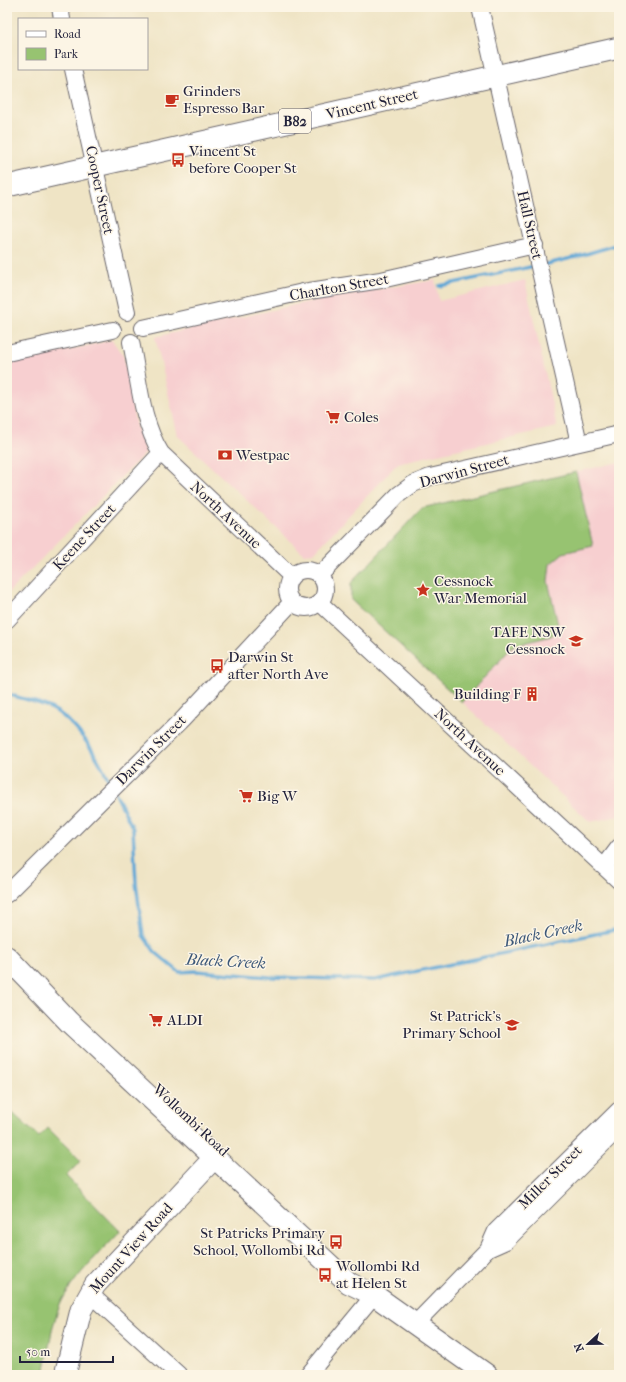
<svg xmlns="http://www.w3.org/2000/svg" width="626" height="1382" font-family="'IM FELL French Canon',serif">
  <style>
    .built { fill: #f7cfd0 }
    .green { fill: #97c371; stroke: #5c7256 }
    .lines { fill: none; stroke-linecap: round; stroke-linejoin: round }
    .stream { stroke: #60a7d6; stroke-width: 3.5 }
    .minor-casing { stroke: #6a666b; stroke-width: 18 }
    .major-casing { stroke: #6a666b; stroke-width: 23 }
    .minor { stroke: #fff; stroke-width: 16 }
    .major { stroke: #fff; stroke-width: 21 }
    .labels { text-anchor: middle; dominant-baseline: central; stroke-width: 3; stroke-linejoin: round; paint-order: stroke }
    .shield { fill: #fcf5e5; stroke: #63616e; stroke-width: 1 }
    .shield-label { font-size: 14px; font-weight: bold; fill: #22223b }
    .poi-label { font-size: 15px; fill: #22223b; stroke: #fcf5e5; text-anchor: start }
    .street-label { font-size: 15px; fill: #22223b; stroke: #fcf5e5 }
    .water-label { font-size: 16px; font-style: italic; fill: #3b5779; stroke: #fcf5e5 }
  </style>
  <rect width="100%" height="100%" fill="#fcf5e5"/>
  <filter id="ink" filterUnits="userSpaceOnUse"><feTurbulence type="fractalNoise" baseFrequency=".025" numOctaves="2"/><feDisplacementMap in="SourceGraphic" scale="8" xChannelSelector="R" yChannelSelector="G"/><feConvolveMatrix kernelMatrix="1 2 1 2 8 2 1 2 1" color-interpolation-filters="sRGB"/></filter>
  <filter id="wash" filterUnits="userSpaceOnUse"><feTurbulence type="fractalNoise" baseFrequency=".012" numOctaves="4" result="noise"/><feDisplacementMap in="SourceGraphic" scale="16" xChannelSelector="R" yChannelSelector="G"/><feGaussianBlur stdDeviation="0.9" result="paint"/><feColorMatrix in="noise" values="0 0 0 0 0 0 0 0 0 0 0 0 0 0 0 0 0 1.4 0 .05"/><feComposite in="paint" operator="in"/></filter>
  <g filter="url(#wash)">
    <rect width="100%" height="100%" fill="#efe4c5"/>
    <path class="built" d="M 435,280 L 439,301 L 525,280 L 557,427 L 398,463 L 314,553 L 304,554 L 178,436 L 155,337 L 325,298 Z
      M 112,340 L 124,357 L 135,422 L 146,452 L 7,594 L 7,364 Z
      M 619,462 L 619,816 L 590,822 L 462,702 L 513,646 L 551,636 L 557,631 L 558,625 L 548,581 L 550,564 L 563,553 L 593,546 L 576,472 Z"/>
    <path class="green" d="M 576,472 L 593,546 L 563,553 L 550,564 L 548,581 L 558,625 L 557,631 L 551,636 L 513,646 L 462,702 L 351,600 L 351,583 L 422,508 Z
      M 7,1108 L 39,1137 L 48,1128 L 81,1161 L 66,1176 L 120,1231 C 100,1253 72,1278 60,1305 C 51,1327 48,1353 44,1375 L 7,1375 Z"/>
    <g class="lines">
      <path class="stream" d="M 543,265 L 576,257 L 619,244
        M 439,286 L 535,266
        M 7,694 C 23,699 45,703 59,713 C 82,730 99,759 111,785
        M 115,792 L 133,829 L 136,883 L 143,935 L 155,952 L 179,972 L 197,971 L 270,977 L 375,980 L 619,929"/>
    </g>
  </g>
  <g filter="url(#ink)">
    <g class="lines">
      <defs>
        <path id="minor" d="M 60,7 L 62,19
          M 480,7 L 579,443
          M 73,69 L 127,312
          M 143,328 L 303,292 L 381,280 L 535,245
          M 131,342 C 139,379 141,421 161,453 L 291,576
          M 7,353 L 113,330
          M287 589a19 19 0 1 1 38 0a19 19 0 1 1-38 0Z
          M 320,575 L 398,495 L 413,484 L 430,477 L 619,434
          M 320,603 L 619,881
          M 7,620 L 161,453
          M 604,867 L 619,847
          M 7,894 L 183,719 L 292,602
          M 488,1249 L 506,1241 L 619,1128
          M 89,1293 L 179,1375
          M 415,1324 L 488,1249 L 496,1231 L 619,1110
          M 308,1375 L 374,1295"/>
        <path id="major" d="M 7,186 L 619,48
          M 7,957 L 69,1022 L 349,1283 L 374,1295 L 487,1375
          M 65,1375 L 81,1310 L 95,1285 L 214,1158"/>
      </defs>
      <use href="#minor" class="minor-casing"/>
      <use href="#major" class="major-casing"/>
      <use href="#minor" class="minor"/>
      <use href="#major" class="major"/>
    </g>
  </g>
  <defs>
    <symbol id="cafe-bare" viewBox="-9 -9 18 18"><path d="M-5.5-4.5H6V0H3Q3 3.5 0 3.5H-2.5Q-5.5 3.5-5.5 0ZM3-3.2v2h1.7v-2ZM-6 4.5H4V6H-6Z" fill="#c8321e" stroke="#fcf5e5" stroke-width="2.5" paint-order="stroke"/></symbol>
    <symbol id="bus-bare" viewBox="-9 -9 18 18"><path d="M-5-6H5V4H4V6H2V4H-2V6H-4V4H-5ZM-3.5-4V0h7V-4ZM-3.5 1.2v1.5H-2V1.2ZM2 1.2v1.5H3.5V1.2Z" fill="#c8321e" stroke="#fcf5e5" stroke-width="2.5" paint-order="stroke"/></symbol>
    <symbol id="supermarket-bare" viewBox="-9 -9 18 18"><path d="M-6-5.5h2.5l.6 2H6L4.5 2H-2.5L-4.4-4H-6ZM-1.5 3.2a1.3 1.3 0 1 0 .1 0ZM3 3.2a1.3 1.3 0 1 0 .1 0Z" fill="#c8321e" stroke="#fcf5e5" stroke-width="2.5" paint-order="stroke"/></symbol>
    <symbol id="bank-bare" viewBox="-9 -9 18 18"><path d="M-6-4H6V4H-6ZM0-2.3a2.3 2.3 0 1 0 0 4.6a2.3 2.3 0 1 0 0-4.6Z" fill="#c8321e" stroke="#fcf5e5" stroke-width="2.5" paint-order="stroke"/></symbol>
    <symbol id="sight-bare" viewBox="-9 -9 18 18"><path d="M0-6L1.8-2.2L6-1.7L2.9 1.2L3.7 5.4L0 3.3L-3.7 5.4L-2.9 1.2L-6-1.7L-1.8-2.2Z" fill="#c8321e" stroke="#fcf5e5" stroke-width="2.5" paint-order="stroke"/></symbol>
    <symbol id="university-bare" viewBox="-9 -9 18 18"><path d="M0-5L7-2L0 1L-7-2ZM-4 1L0 2.5L4 1V4Q0 6-4 4Z" fill="#c8321e" stroke="#fcf5e5" stroke-width="2.5" paint-order="stroke"/></symbol>
    <symbol id="building-bare" viewBox="-9 -9 18 18"><path d="M-4-6H4V6H1V3H-1V6H-4ZM-2.5-4.3h1.7v1.8h-1.7ZM.8-4.3h1.7v1.8H.8ZM-2.5-1h1.7V.8h-1.7ZM.8-1h1.7V.8H.8Z" fill="#c8321e" stroke="#fcf5e5" stroke-width="2.5" paint-order="stroke"/></symbol>
    <symbol id="school-bare" viewBox="-9 -9 18 18"><path d="M0-5L7-2L0 1L-7-2ZM-4 1L0 2.5L4 1V4Q0 6-4 4Z" fill="#c8321e" stroke="#fcf5e5" stroke-width="2.5" paint-order="stroke"/></symbol>
  </defs>
  <g fill-rule="evenodd">
    <use href="#cafe-bare" x="162" y="90" width="20" height="20"/>
    <use href="#bus-bare" x="168" y="150" width="20" height="20"/>
    <use href="#supermarket-bare" x="323" y="407" width="20" height="20"/>
    <use href="#bank-bare" x="215" y="445" width="20" height="20"/>
    <use href="#sight-bare" x="413" y="580" width="20" height="20"/>
    <use href="#university-bare" x="566" y="631" width="20" height="20"/>
    <use href="#bus-bare" x="207" y="656" width="20" height="20"/>
    <use href="#building-bare" x="522" y="684" width="20" height="20"/>
    <use href="#supermarket-bare" x="236" y="786" width="20" height="20"/>
    <use href="#supermarket-bare" x="146" y="1010" width="20" height="20"/>
    <use href="#school-bare" x="502" y="1015" width="20" height="20"/>
    <use href="#bus-bare" x="326" y="1232" width="20" height="20"/>
    <use href="#bus-bare" x="315" y="1265" width="20" height="20"/>
  </g>
  <g class="labels">
    <rect class="shield" x="279" y="109" width="32" height="24" rx="3"/>
    <g class="shield-label">
      <text x="295" y="121">B82</text>
    </g>
    <g class="poi-label">
      <text x="183" y="91">Grinders<tspan x="183" dy="17">Espresso Bar</tspan></text>
      <text x="189" y="151">Vincent St<tspan x="189" dy="17">before Cooper St</tspan></text>
      <text x="344" y="417">Coles</text>
      <text x="236" y="455">Westpac</text>
      <text x="434" y="581">Cessnock<tspan x="434" dy="17">War Memorial</tspan></text>
      <text x="565" y="632" text-anchor="end">TAFE NSW<tspan x="565" dy="17">Cessnock</tspan></text>
      <text x="228" y="657">Darwin St<tspan x="228" dy="17">after North Ave</tspan></text>
      <text x="521" y="694" text-anchor="end">Building F</text>
      <text x="257" y="796">Big W</text>
      <text x="501" y="1016" text-anchor="end">St Patrick's<tspan x="501" dy="17">Primary School</tspan></text>
      <text x="167" y="1020">ALDI</text>
      <text x="325" y="1233" text-anchor="end">St Patricks Primary<tspan x="325" dy="17">School, Wollombi Rd</tspan></text>
      <text x="336" y="1266">Wollombi Rd<tspan x="336" dy="17">at Helen St</tspan></text>
    </g>
    <g class="street-label">
      <text transform="translate(372 104) rotate(-13)">Vincent Street</text>
      <text transform="translate(100 190) rotate(78)">Cooper Street</text>
      <text transform="translate(530 225) rotate(77)">Hall Street</text>
      <text transform="translate(339 287) rotate(-10)">Charlton Street</text>
      <text transform="translate(464 471) rotate(-15)">Darwin Street</text>
      <text transform="translate(226 515) rotate(43)">North Avenue</text>
      <text transform="translate(84 537) rotate(-47)">Keene Street</text>
      <text transform="translate(470 742) rotate(43)">North Avenue</text>
      <text transform="translate(151 750) rotate(-45)">Darwin Street</text>
      <text transform="translate(191 1120) rotate(43)">Wollombi Road</text>
      <text transform="translate(550 1177) rotate(-45)">Miller Street</text>
      <text transform="translate(131 1248) rotate(-48)">Mount View Road</text>
    </g>
    <g class="water-label">
      <text transform="translate(543 933) rotate(-12)">Black Creek</text>
      <text transform="translate(226 961) rotate(3)">Black Creek</text>
    </g>
  </g>
  <rect width="626" height="1382" fill="none" stroke="#fcf5e5" stroke-width="24"/>
  <rect x="18" y="18" width="130" height="52" fill="#fcf5e5" stroke="#a5a1a1"/>
  <rect x="26" y="31" width="20" height="6" fill="#ffffff" stroke="#a5a1a1"/>
  <text x="54" y="38" font-size="12" fill="#22223b">Road</text>
  <rect x="26" y="48" width="20" height="12" fill="#97c371" stroke="#a5a1a1"/>
  <text x="54" y="58" font-size="12" fill="#22223b">Park</text>
  <g transform="translate(588 1344) rotate(248)" stroke="#fcf5e5" stroke-width="3" paint-order="stroke">
  <path d="M0-3L7 15L0 10L-7 15Z" fill="#22223b"/>
  <text y="-6" font-size="11" font-weight="bold" text-anchor="middle" fill="#22223b">N</text>
  </g>
  <path d="M20 1356v6h93v-6" fill="none" stroke="#22223b" stroke-width="2"/>
  <text x="26" y="1356" font-size="12" fill="#22223b" stroke="#fcf5e5" stroke-width="3" paint-order="stroke">50 m</text>
</svg>
